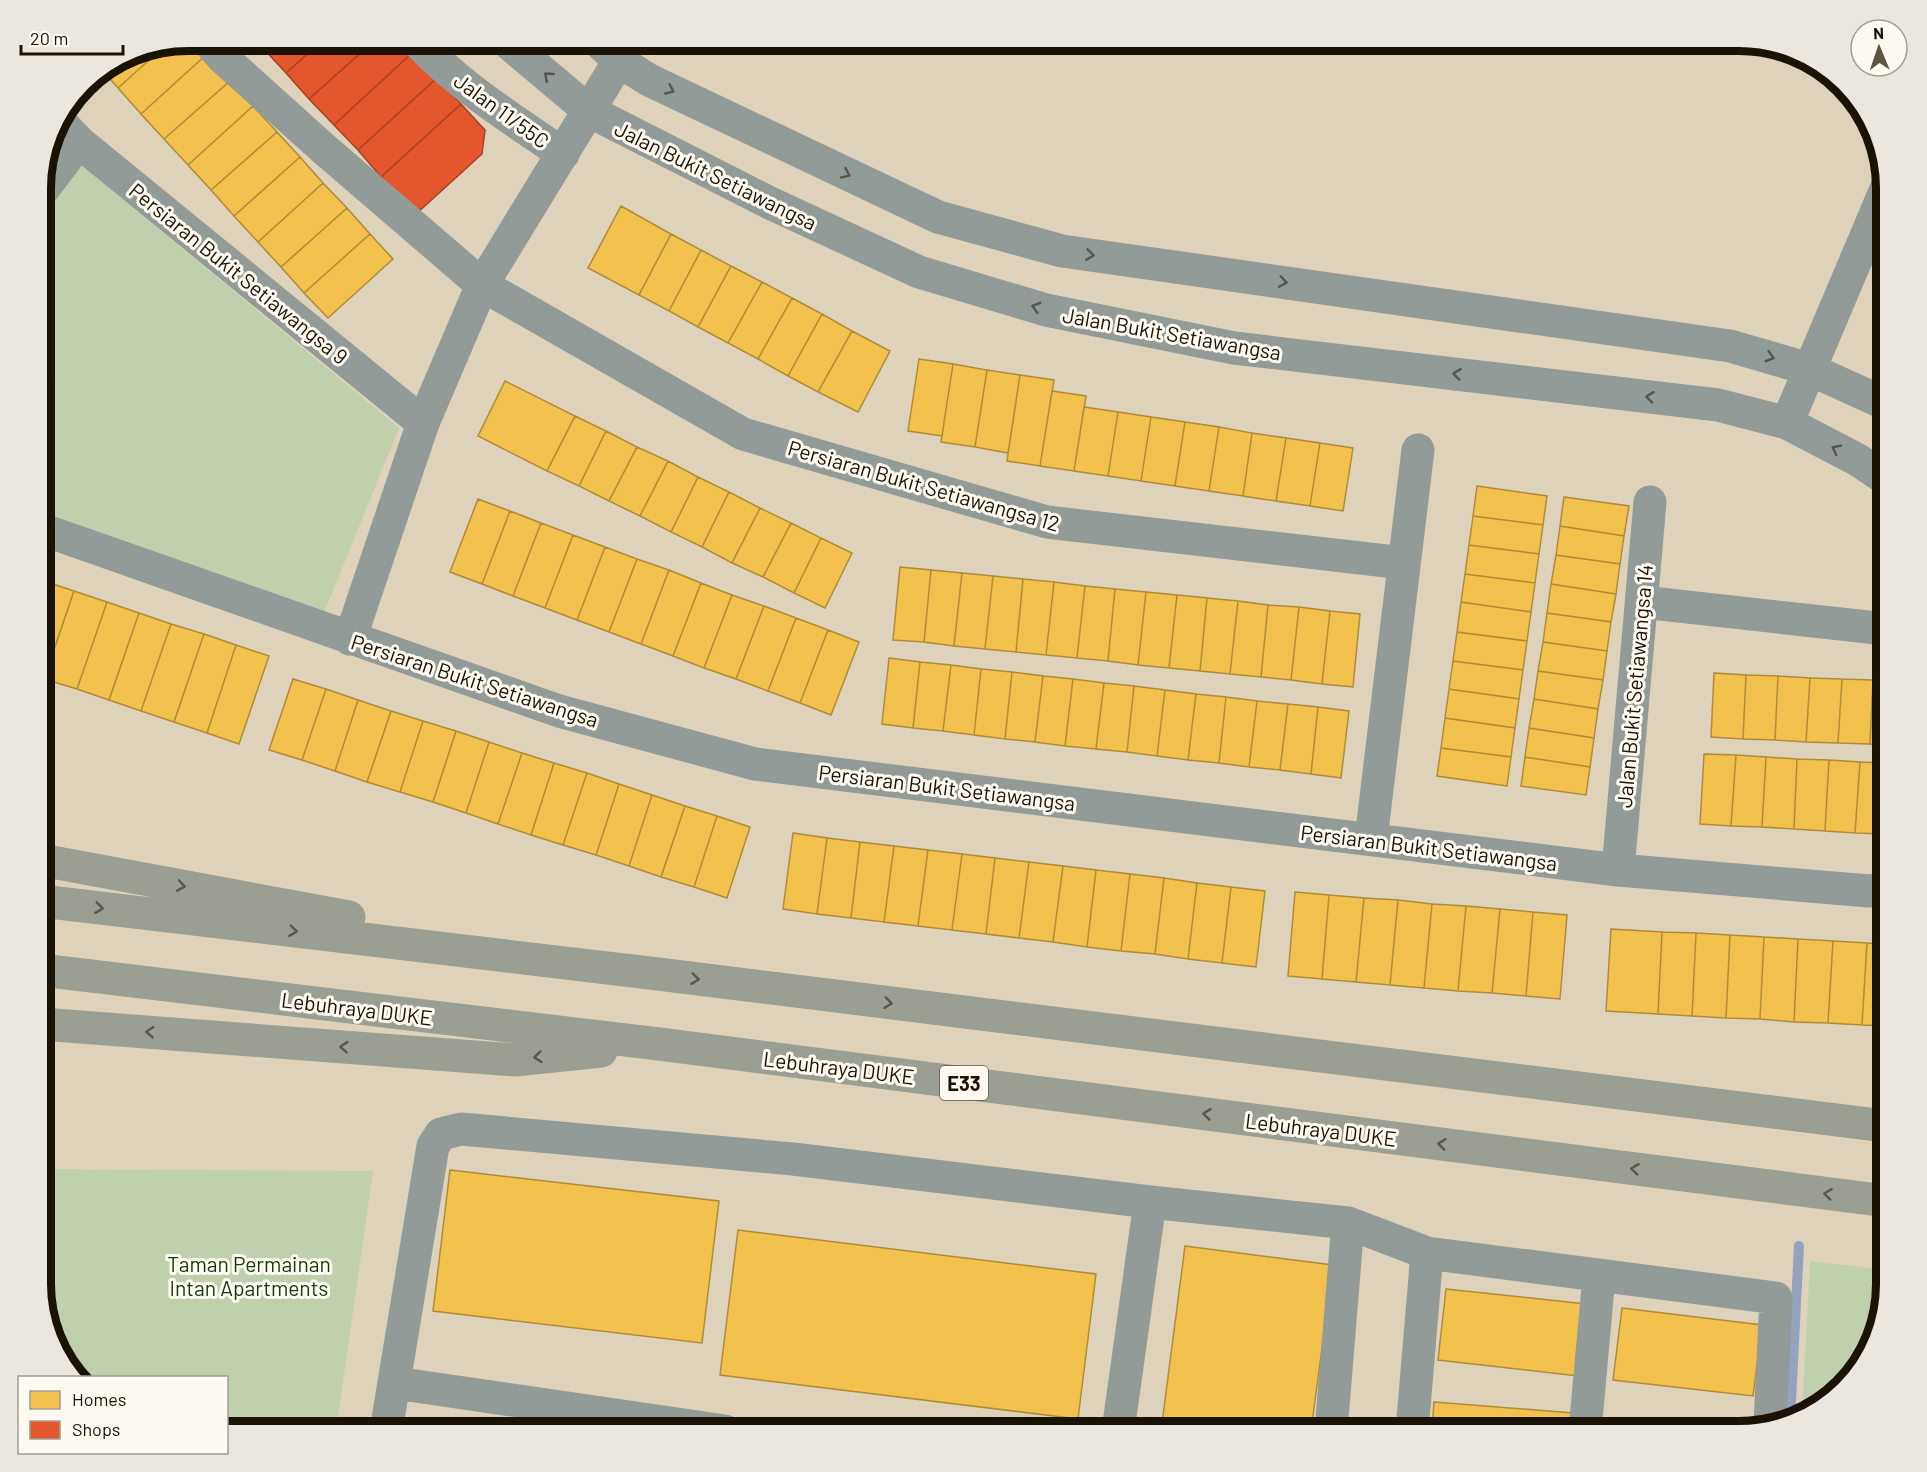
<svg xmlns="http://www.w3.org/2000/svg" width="1927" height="1472" font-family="Barlow,sans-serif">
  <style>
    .green { fill: #c0d0ad }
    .homes { fill: #f2c14e; stroke: #b18c38; stroke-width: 1.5 }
    .shops { fill: #e4572e; stroke: #a74221; stroke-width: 1.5 }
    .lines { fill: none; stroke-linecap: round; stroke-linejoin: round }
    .stream { stroke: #93a3bf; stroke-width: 10 }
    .minor { stroke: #939b98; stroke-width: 33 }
    .highway { stroke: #9b9f93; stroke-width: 33 }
    .oneway { stroke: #56564e }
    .oneway2 { stroke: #5a584c }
    .labels { text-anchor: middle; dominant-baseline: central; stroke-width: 6; stroke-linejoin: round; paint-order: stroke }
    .shield { fill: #fef9f1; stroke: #5e574b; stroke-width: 1.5 }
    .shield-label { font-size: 20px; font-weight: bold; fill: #1a1204 }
    .street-label { font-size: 21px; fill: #1a1204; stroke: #fef9f1 }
    .park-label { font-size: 21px; fill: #113d0d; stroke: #fef9f1 }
    .rim { fill: none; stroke: #1a1204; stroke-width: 8 }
  </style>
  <rect width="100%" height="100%" fill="#ded2ba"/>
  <path class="green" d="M 79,163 L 399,428 L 324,613 L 41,511 L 41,214 Z
    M 41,1169 L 373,1171 L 336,1431 L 227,1431 L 226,1378 L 79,1377 L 56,1350 L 41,1293 Z
    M 1810,1261 L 1886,1270 L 1886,1284 L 1879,1332 L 1856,1374 L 1802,1417 Z"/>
  <path class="homes" d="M 188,40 L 194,41 L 207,54 L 141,114 L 118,88 L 166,45 Z
    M 166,45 L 118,88 L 102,70 L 132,52 Z
    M 207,54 L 230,81 L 164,139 L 141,114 Z
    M 230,81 L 253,106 L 188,165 L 164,139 Z
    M 253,106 L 277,132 L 211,190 L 188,165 Z
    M 277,132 L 300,157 L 234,216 L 211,190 Z
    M 300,157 L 323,183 L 258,242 L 234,216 Z
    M 323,183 L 347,208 L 281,267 L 258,242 Z
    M 621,206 L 671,234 L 639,295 L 588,268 Z
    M 347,208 L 370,234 L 304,293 L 281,267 Z
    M 370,234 L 393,259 L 328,318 L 304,293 Z
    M 671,234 L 701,250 L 669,311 L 639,295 Z
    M 701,250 L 731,266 L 698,327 L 669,311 Z
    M 731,266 L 762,282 L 728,343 L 698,327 Z
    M 762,282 L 792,298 L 758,359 L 728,343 Z
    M 792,298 L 822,314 L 788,376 L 758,359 Z
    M 822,314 L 852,331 L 818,392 L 788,376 Z
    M 852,331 L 890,351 L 858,412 L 818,392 Z
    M 919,359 L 953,364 L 942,436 L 908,431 Z
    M 953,364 L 987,370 L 975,447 L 941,442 Z
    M 987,370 L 1020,375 L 1008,453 L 975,447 Z
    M 1020,375 L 1054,380 L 1040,466 L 1007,461 Z
    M 505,381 L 575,416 L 547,471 L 478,436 Z
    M 1052,391 L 1086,396 L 1074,471 L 1040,466 Z
    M 1084,407 L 1118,412 L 1108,476 L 1074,471 Z
    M 1118,412 L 1151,417 L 1141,481 L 1108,476 Z
    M 575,416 L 606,431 L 579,486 L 547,471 Z
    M 1151,417 L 1185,422 L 1175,486 L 1141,481 Z
    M 1185,422 L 1219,427 L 1209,491 L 1175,486 Z
    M 1219,427 L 1252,433 L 1243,496 L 1209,491 Z
    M 606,431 L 637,447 L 609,501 L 579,486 Z
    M 1252,433 L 1286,438 L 1276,501 L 1243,496 Z
    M 1286,438 L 1320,443 L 1310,506 L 1276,501 Z
    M 1320,443 L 1353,448 L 1343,511 L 1310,506 Z
    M 637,447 L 668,461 L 640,516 L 609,501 Z
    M 668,461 L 698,477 L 671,532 L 640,516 Z
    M 698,477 L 729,492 L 702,547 L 671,532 Z
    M 1477,486 L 1547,496 L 1543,525 L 1473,516 Z
    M 729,492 L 760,508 L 732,563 L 702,547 Z
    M 1564,497 L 1629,506 L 1624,536 L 1560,526 Z
    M 478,499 L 510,511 L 482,584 L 450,572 Z
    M 760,508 L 791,523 L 763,577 L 732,563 Z
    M 510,511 L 541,523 L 513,596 L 482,584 Z
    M 1473,516 L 1543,525 L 1539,554 L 1469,545 Z
    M 541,523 L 573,535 L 545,608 L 513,596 Z
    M 791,523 L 821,538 L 794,593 L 763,577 Z
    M 1560,526 L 1624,536 L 1620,564 L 1556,555 Z
    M 573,535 L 605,547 L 577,620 L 545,608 Z
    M 821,538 L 852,553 L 825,608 L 794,593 Z
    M 1469,545 L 1539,554 L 1535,583 L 1465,574 Z
    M 605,547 L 637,559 L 609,632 L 577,620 Z
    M 1556,555 L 1620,564 L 1616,594 L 1551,584 Z
    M 637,559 L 669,570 L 641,644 L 609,632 Z
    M 900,567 L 931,570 L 924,642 L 893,640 Z
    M 669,570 L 701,583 L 673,656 L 641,644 Z
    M 931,570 L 962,573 L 954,646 L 924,642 Z
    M 962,573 L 993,576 L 985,649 L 954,646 Z
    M 1465,574 L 1535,583 L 1531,612 L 1461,602 Z
    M 993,576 L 1023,579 L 1016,652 L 985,649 Z
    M 1023,579 L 1054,582 L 1046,655 L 1016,652 Z
    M 41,580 L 74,591 L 44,679 L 41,678 Z
    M 1054,582 L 1085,586 L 1077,658 L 1046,655 Z
    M 701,583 L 732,595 L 704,668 L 673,656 Z
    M 1551,584 L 1616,594 L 1611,622 L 1547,613 Z
    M 1085,586 L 1115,589 L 1108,661 L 1077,658 Z
    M 1115,589 L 1146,592 L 1138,665 L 1108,661 Z
    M 74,591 L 107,602 L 77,689 L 44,679 Z
    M 1146,592 L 1177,595 L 1169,668 L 1138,665 Z
    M 732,595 L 764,606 L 736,679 L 704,668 Z
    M 1177,595 L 1207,598 L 1200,671 L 1169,668 Z
    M 1207,598 L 1238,601 L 1230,674 L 1200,671 Z
    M 1238,601 L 1268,605 L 1261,677 L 1230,674 Z
    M 107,602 L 139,613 L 109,700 L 77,689 Z
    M 1461,602 L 1531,612 L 1527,641 L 1457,632 Z
    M 1268,605 L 1299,607 L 1291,680 L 1261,677 Z
    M 764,606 L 796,618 L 768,691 L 736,679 Z
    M 1299,607 L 1330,611 L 1322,684 L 1291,680 Z
    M 1330,611 L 1360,614 L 1353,687 L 1322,684 Z
    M 139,613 L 171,624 L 141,711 L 109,700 Z
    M 1547,613 L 1611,622 L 1607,651 L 1543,642 Z
    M 796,618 L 828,630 L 800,703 L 768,691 Z
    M 171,624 L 204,634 L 174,722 L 141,711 Z
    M 828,630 L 859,642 L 831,715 L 800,703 Z
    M 1457,632 L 1527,641 L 1523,670 L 1453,661 Z
    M 204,634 L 236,645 L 207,733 L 174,722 Z
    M 1543,642 L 1607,651 L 1603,680 L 1538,671 Z
    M 236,645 L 269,656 L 239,744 L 207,733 Z
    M 889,658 L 920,662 L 913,728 L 882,724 Z
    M 1453,661 L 1523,670 L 1519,699 L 1449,689 Z
    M 920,662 L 951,665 L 943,731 L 913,728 Z
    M 951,665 L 981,669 L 974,735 L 943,731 Z
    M 981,669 L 1012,672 L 1005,739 L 974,735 Z
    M 1538,671 L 1603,680 L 1598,709 L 1534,699 Z
    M 1012,672 L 1043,676 L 1035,742 L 1005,739 Z
    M 1714,673 L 1746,675 L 1743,739 L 1711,737 Z
    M 1746,675 L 1778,676 L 1775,740 L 1743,739 Z
    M 1043,676 L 1073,679 L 1065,746 L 1035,742 Z
    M 1778,676 L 1810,678 L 1806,742 L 1775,740 Z
    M 1810,678 L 1842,679 L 1838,743 L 1806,742 Z
    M 293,679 L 326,689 L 302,760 L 269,750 Z
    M 1073,679 L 1104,683 L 1096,749 L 1065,746 Z
    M 1842,679 L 1873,680 L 1870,744 L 1838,743 Z
    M 1873,680 L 1886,681 L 1886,745 L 1870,744 Z
    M 1104,683 L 1134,686 L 1127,752 L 1096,749 Z
    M 1134,686 L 1165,690 L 1157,756 L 1127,752 Z
    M 326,689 L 358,700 L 335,771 L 302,760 Z
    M 1449,689 L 1519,699 L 1515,728 L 1445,718 Z
    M 1165,690 L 1196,694 L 1188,760 L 1157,756 Z
    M 1196,694 L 1226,697 L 1219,763 L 1188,760 Z
    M 1226,697 L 1257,701 L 1249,767 L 1219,763 Z
    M 1534,699 L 1598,709 L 1594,738 L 1529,728 Z
    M 358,700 L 391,711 L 367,782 L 335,771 Z
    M 1257,701 L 1288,704 L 1280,770 L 1249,767 Z
    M 1288,704 L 1318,707 L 1311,774 L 1280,770 Z
    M 1318,707 L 1349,711 L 1341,778 L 1311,774 Z
    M 391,711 L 423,721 L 400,792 L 367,782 Z
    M 1445,718 L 1515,728 L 1511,757 L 1441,748 Z
    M 423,721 L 456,731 L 433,802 L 400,792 Z
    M 1529,728 L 1594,738 L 1590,767 L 1525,757 Z
    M 456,731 L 489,742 L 466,813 L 433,802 Z
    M 489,742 L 522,753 L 498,824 L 466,813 Z
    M 1441,748 L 1511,757 L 1507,786 L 1437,776 Z
    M 522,753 L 554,763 L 531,835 L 498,824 Z
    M 1704,754 L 1736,755 L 1731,826 L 1700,824 Z
    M 1736,755 L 1766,757 L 1762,827 L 1731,826 Z
    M 1525,757 L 1590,767 L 1586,795 L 1521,786 Z
    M 1766,757 L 1797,759 L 1794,829 L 1762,827 Z
    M 1797,759 L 1829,760 L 1825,831 L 1794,829 Z
    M 1829,760 L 1860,762 L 1855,833 L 1825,831 Z
    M 1860,762 L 1886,763 L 1886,834 L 1855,833 Z
    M 554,763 L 587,773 L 563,845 L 531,835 Z
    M 587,773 L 619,784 L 596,855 L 563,845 Z
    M 619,784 L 652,795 L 629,866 L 596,855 Z
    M 652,795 L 685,806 L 661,877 L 629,866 Z
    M 685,806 L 717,816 L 694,887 L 661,877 Z
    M 717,816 L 750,827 L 727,898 L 694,887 Z
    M 793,833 L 827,838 L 817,914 L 783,909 Z
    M 827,838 L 860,842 L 851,918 L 817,914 Z
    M 860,842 L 894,846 L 884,922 L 851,918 Z
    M 894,846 L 928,850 L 918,926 L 884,922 Z
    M 928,850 L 962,854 L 952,930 L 918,926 Z
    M 962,854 L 995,858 L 986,934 L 952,930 Z
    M 995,858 L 1029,862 L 1019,938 L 986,934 Z
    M 1029,862 L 1063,866 L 1053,942 L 1019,938 Z
    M 1063,866 L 1096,870 L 1087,947 L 1053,942 Z
    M 1096,870 L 1130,874 L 1121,951 L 1087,947 Z
    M 1130,874 L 1164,878 L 1155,954 L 1121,951 Z
    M 1164,878 L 1197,883 L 1188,959 L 1155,954 Z
    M 1197,883 L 1231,887 L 1222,963 L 1188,959 Z
    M 1231,887 L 1265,891 L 1256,967 L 1222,963 Z
    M 1295,892 L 1329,895 L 1322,979 L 1288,976 Z
    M 1329,895 L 1364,898 L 1356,982 L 1322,979 Z
    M 1364,898 L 1398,900 L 1390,985 L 1356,982 Z
    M 1398,900 L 1432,904 L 1424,988 L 1390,985 Z
    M 1432,904 L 1466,906 L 1458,991 L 1424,988 Z
    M 1466,906 L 1500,909 L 1492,993 L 1458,991 Z
    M 1500,909 L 1533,912 L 1526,996 L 1492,993 Z
    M 1533,912 L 1567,915 L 1560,999 L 1526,996 Z
    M 1611,929 L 1662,932 L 1658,1014 L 1606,1011 Z
    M 1662,932 L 1696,933 L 1692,1016 L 1658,1014 Z
    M 1696,933 L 1730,935 L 1726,1018 L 1692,1016 Z
    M 1730,935 L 1764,937 L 1760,1019 L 1726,1018 Z
    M 1764,937 L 1798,939 L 1794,1022 L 1760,1019 Z
    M 1798,939 L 1833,941 L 1828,1023 L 1794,1022 Z
    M 1833,941 L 1867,943 L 1862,1025 L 1828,1023 Z
    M 1867,943 L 1886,944 L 1886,1026 L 1862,1025 Z
    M 450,1170 L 719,1201 L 702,1343 L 433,1311 Z
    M 738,1230 L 1096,1274 L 1078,1419 L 720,1375 Z
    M 1185,1246 L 1333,1265 L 1311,1431 L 1161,1431 Z
    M 1446,1289 L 1586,1304 L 1578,1376 L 1438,1360 Z
    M 1622,1308 L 1762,1325 L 1753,1396 L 1613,1380 Z
    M 1434,1402 L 1573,1413 L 1571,1431 L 1432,1431 Z
    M 1608,1421 L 1714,1431 L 1607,1431 Z
    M 404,1424 L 464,1431 L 403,1431 Z"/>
  <path class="shops" d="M 269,41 L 322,41 L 286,73 L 262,47 Z
    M 322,41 L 374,41 L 309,99 L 286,73 Z
    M 374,41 L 402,41 L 413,52 L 334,125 L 309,99 Z
    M 413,52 L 437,78 L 358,150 L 334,125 Z
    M 437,78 L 461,104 L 381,177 L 358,150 Z
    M 461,104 L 485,130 L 482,154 L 416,214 L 381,177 Z"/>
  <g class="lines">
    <path class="stream" d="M 1790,1420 L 1799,1246"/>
    <path class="minor" d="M 208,41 L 223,58 L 324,149 L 482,285 L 743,434 L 1047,522 L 1404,563
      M 417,41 C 459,86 512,119 563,154
      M 506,41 L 589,111 L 770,203 L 919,272 L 1046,310 L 1234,348 L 1718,405 L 1787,423 L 1858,460 L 1886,479
      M 598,41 L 619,61 L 649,80 L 938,217 L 1062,251 L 1730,346 L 1809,369 L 1886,404
      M 58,120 L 79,142 L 423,423
      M 41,192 L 79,142
      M 1787,423 L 1886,189
      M 41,529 L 559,711 L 755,764 L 1618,870 L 1869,891 L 1886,889
      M 1642,602 L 1886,629
      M 350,639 L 423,423 L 482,285 L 619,61
      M 1371,839 L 1418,450
      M 1618,870 L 1650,502
      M 395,1383 L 725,1431
      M 386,1431 L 433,1146 L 441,1134 L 461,1129 L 793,1159 L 1150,1202 L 1348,1223 L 1427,1253 L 1776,1298 L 1770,1424
      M 1118,1431 L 1150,1202
      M 1331,1431 L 1348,1223
      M 1412,1431 L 1427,1253
      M 1585,1431 L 1599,1276"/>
    <path class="highway" d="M 41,860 L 349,917
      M 41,901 L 658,974 L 1886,1126
      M 41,970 L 659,1044 L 1886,1201
      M 41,1024 L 515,1060 L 601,1051"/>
  </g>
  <defs><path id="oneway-chevron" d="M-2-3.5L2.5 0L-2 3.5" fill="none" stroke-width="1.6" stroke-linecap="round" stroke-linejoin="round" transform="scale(1.5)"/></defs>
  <g class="oneway">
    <use href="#oneway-chevron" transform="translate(548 76) rotate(-139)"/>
    <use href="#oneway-chevron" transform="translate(670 90) rotate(25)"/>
    <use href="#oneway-chevron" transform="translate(846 174) rotate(25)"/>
    <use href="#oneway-chevron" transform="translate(1090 255) rotate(8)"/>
    <use href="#oneway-chevron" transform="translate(1283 282) rotate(8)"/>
    <use href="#oneway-chevron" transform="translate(1036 307) rotate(-164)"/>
    <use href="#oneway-chevron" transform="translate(1770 357) rotate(16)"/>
    <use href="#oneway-chevron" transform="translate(1457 374) rotate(-173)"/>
    <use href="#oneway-chevron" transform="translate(1650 397) rotate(-173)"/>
    <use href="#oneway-chevron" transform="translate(1836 449) rotate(-153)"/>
  </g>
  <g class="oneway2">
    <use href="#oneway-chevron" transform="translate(181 886) rotate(10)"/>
    <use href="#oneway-chevron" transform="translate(99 908) rotate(7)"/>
    <use href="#oneway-chevron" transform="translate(293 931) rotate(7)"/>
    <use href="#oneway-chevron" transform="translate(695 979) rotate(7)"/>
    <use href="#oneway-chevron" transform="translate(888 1003) rotate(7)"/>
    <use href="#oneway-chevron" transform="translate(150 1032) rotate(-176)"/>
    <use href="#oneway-chevron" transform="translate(344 1047) rotate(-176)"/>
    <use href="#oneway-chevron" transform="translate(538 1057) rotate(174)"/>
    <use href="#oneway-chevron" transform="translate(1207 1114) rotate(-173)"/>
    <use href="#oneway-chevron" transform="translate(1442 1144) rotate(-173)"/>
    <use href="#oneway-chevron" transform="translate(1635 1169) rotate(-173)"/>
    <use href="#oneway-chevron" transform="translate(1828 1194) rotate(-173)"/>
  </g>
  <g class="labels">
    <rect class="shield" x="940" y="1066" width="48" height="34" rx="4.5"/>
    <g class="shield-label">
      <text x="964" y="1083">E33</text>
    </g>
    <g class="street-label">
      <text transform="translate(502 110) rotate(36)">Jalan 11/55C</text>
      <text transform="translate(716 175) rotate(26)">Jalan Bukit Setiawangsa</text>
      <text transform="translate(239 273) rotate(39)">Persiaran Bukit Setiawangsa 9</text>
      <text transform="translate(1172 333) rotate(10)">Jalan Bukit Setiawangsa</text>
      <text transform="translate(924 485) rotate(16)">Persiaran Bukit Setiawangsa 12</text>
      <text transform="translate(475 680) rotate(18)">Persiaran Bukit Setiawangsa</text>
      <text transform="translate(1634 686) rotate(-85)">Jalan Bukit Setiawangsa 14</text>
      <text transform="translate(947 787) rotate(7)">Persiaran Bukit Setiawangsa</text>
      <text transform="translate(1429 847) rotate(7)">Persiaran Bukit Setiawangsa</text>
      <text transform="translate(357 1008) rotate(7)">Lebuhraya DUKE</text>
      <text transform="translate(839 1067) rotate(7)">Lebuhraya DUKE</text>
      <text transform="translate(1321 1129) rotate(7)">Lebuhraya DUKE</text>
    </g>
    <g class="park-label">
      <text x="249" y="1263">Taman Permainan<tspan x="249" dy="24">Intan Apartments</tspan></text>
    </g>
  </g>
  <path d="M0 0H1927V1472H0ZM188 51H1739A137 137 0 0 1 1876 188V1284A137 137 0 0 1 1739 1421H188A137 137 0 0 1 51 1284V188A137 137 0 0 1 188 51Z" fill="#ece7de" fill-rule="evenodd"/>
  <path class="rim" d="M188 51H1739A137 137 0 0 1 1876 188V1284A137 137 0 0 1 1739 1421H188A137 137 0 0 1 51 1284V188A137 137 0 0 1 188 51Z"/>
  <rect x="18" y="1376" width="210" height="78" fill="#fef9f1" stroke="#a39d92" stroke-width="1.5"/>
  <rect x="30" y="1391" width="30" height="18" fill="#f2c14e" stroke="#a39d92" stroke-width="1.5"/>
  <text x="72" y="1406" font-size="18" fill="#1a1204">Homes</text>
  <rect x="30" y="1421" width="30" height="18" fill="#e4572e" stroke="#a39d92" stroke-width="1.5"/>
  <text x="72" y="1436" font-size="18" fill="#1a1204">Shops</text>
  <g transform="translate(1879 48) rotate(358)"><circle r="28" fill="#fef9f1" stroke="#a39d92" stroke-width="1.5"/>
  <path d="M0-4.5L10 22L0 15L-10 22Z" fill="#5f5544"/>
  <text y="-9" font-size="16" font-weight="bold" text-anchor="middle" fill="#1a1204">N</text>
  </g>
  <path d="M21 45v9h102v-9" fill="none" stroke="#1a1204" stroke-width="3"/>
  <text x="30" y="45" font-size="18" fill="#1a1204" stroke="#fef9f1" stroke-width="4.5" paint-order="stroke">20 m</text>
</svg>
